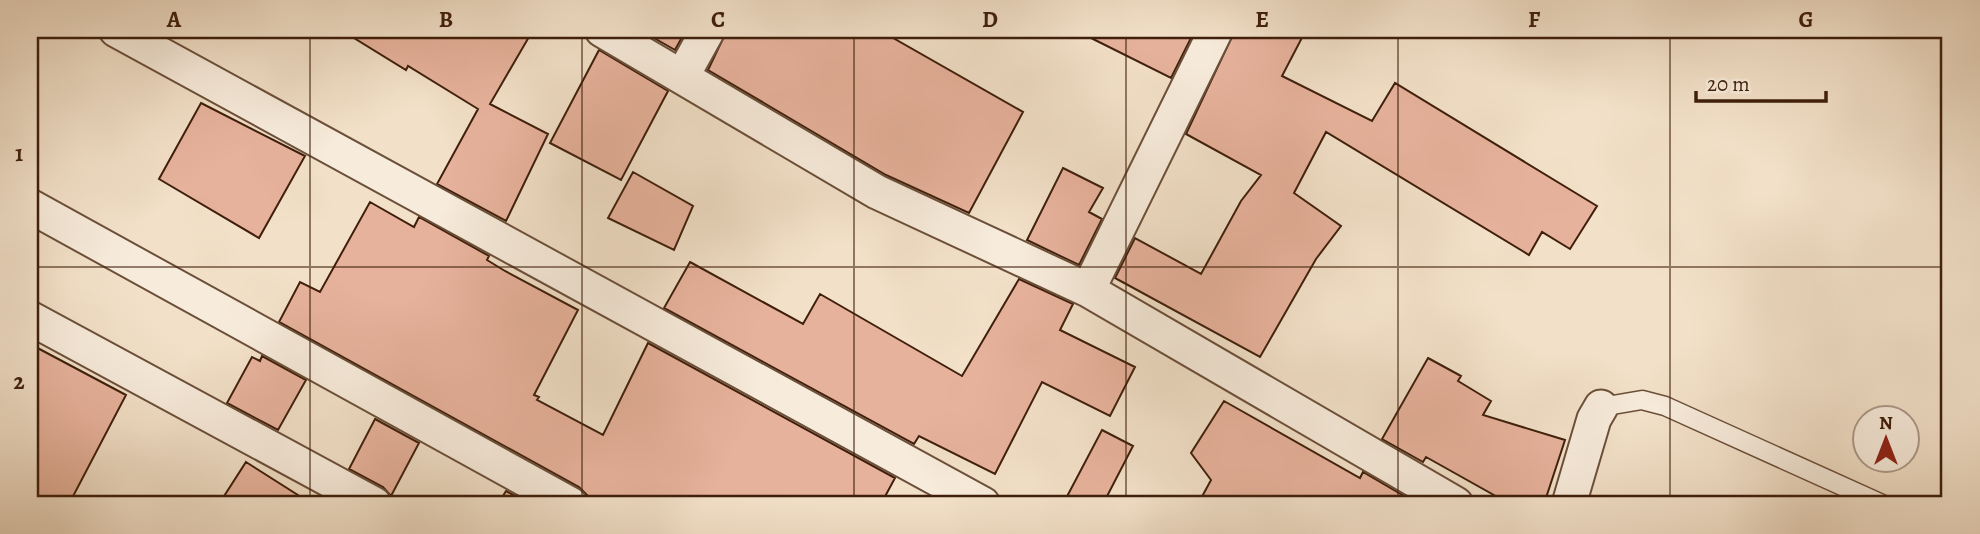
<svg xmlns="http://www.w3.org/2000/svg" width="1980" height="534" font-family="Alegreya,serif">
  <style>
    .building { fill: #e7b29c; stroke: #3f1f0b; stroke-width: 2 }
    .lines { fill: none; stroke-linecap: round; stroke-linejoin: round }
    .service-casing { stroke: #6c4f3a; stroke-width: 21 }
    .minor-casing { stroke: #6c4f3a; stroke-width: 37 }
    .service { stroke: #f7ebdb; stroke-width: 18 }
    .minor { stroke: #f7ebdb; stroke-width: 33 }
    .grid { fill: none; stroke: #3f1f0b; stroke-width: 2; stroke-opacity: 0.55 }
    .neatline { fill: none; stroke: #3f1f0b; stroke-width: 2.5 }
    .grid-label { font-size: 23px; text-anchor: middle; font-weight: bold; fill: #3f1f0b }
  </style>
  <rect width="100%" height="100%" fill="#f2e0c8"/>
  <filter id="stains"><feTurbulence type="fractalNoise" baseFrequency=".00286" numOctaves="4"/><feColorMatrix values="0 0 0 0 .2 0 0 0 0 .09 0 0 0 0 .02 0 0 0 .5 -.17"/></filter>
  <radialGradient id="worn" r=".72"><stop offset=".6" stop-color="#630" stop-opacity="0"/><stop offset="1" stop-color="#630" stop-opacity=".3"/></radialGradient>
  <path class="building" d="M 341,30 L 533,30 L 490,104 L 548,134 L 506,221 L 437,184 L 478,109 L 408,66 L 406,70 Z
    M 640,30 L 686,30 L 675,50 Z
    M 727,30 L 879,30 L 1023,112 L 969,213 L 886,175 L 708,70 Z
    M 1075,30 L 1179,30 L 1192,36 L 1171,78 Z
    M 1235,30 L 1306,30 L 1282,76 L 1372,121 L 1395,83 L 1597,206 L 1570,249 L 1542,232 L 1529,255 L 1326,132 L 1294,193 L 1341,226 L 1316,259 L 1260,357 L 1115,278 L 1135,238 L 1201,274 L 1241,201 L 1261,175 L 1186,134 Z
    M 599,50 L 668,91 L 621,180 L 550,143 Z
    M 201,103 L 305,156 L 259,238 L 159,179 Z
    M 1063,168 L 1103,188 L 1089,212 L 1102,219 L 1079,265 L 1027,240 Z
    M 633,172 L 693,206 L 674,250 L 608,218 Z
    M 370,202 L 414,227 L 419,217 L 489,256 L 487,260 L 505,271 L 578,310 L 534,395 L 539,397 L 537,400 L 603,435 L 648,343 L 895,478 L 881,504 L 589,504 L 587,495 L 579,487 L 279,322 L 300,282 L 320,292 Z
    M 690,262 L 803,324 L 820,294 L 962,376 L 1019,279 L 1073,304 L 1060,330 L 1135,367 L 1110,416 L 1042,382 L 995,474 L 919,436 L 914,444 L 664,308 Z
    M 30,344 L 126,395 L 69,504 L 30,504 Z
    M 262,356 L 306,380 L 278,430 L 227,403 L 252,357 L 260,361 Z
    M 1428,358 L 1461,376 L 1458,381 L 1491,401 L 1483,415 L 1565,440 L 1544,504 L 1510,504 L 1426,457 L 1423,462 L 1382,439 Z
    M 1224,401 L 1360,478 L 1363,472 L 1404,496 L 1402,502 L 1406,504 L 1198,504 L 1211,480 L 1191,453 Z
    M 375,419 L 419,443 L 391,496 L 383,487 L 349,469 Z
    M 1102,430 L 1133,446 L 1103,504 L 1063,504 Z
    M 246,462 L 312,504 L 219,504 Z
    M 506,491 L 531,504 L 498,504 Z"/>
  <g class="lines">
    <defs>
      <path id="service" d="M 1601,407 L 1642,400 L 1665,406 L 1882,504"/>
      <path id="minor" d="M 116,30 L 983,504
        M 602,30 L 877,192 L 1088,290 L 1456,504
        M 683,75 L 708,30
        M 30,206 L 570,504
        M 1088,290 L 1216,30
        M 30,318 L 374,504
        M 1569,504 L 1594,419 L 1601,407"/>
    </defs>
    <use href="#service" class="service-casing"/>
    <use href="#minor" class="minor-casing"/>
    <use href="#service" class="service"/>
    <use href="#minor" class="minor"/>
  </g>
  <path class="grid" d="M 310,30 L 310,504M 582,30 L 582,504M 854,30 L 854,504M 1126,30 L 1126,504M 1398,30 L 1398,504M 1670,30 L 1670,504M 30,267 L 1950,267"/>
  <rect width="1980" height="534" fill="none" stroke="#f2e0c8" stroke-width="77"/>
  <g transform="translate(1886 439)"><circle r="33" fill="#f7ebdb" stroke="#ad9988" stroke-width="2"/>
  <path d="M0-5L12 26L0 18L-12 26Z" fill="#8f2418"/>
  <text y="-10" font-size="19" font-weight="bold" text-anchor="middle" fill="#3f1f0b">N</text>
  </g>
  <path d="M1696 91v10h130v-10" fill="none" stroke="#3f1f0b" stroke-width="3.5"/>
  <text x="1707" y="91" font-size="21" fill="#3f1f0b" stroke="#f7ebdb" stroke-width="5" paint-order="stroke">20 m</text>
  <rect x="38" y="38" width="1903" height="458" class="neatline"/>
  <g class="grid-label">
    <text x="174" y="27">A</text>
    <text x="446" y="27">B</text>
    <text x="718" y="27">C</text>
    <text x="990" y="27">D</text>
    <text x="1262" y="27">E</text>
    <text x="1534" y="27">F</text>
    <text x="1806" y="27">G</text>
    <text x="19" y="161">1</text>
    <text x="19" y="389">2</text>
  </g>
  <rect width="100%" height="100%" filter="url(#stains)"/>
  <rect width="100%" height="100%" fill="url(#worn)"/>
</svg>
